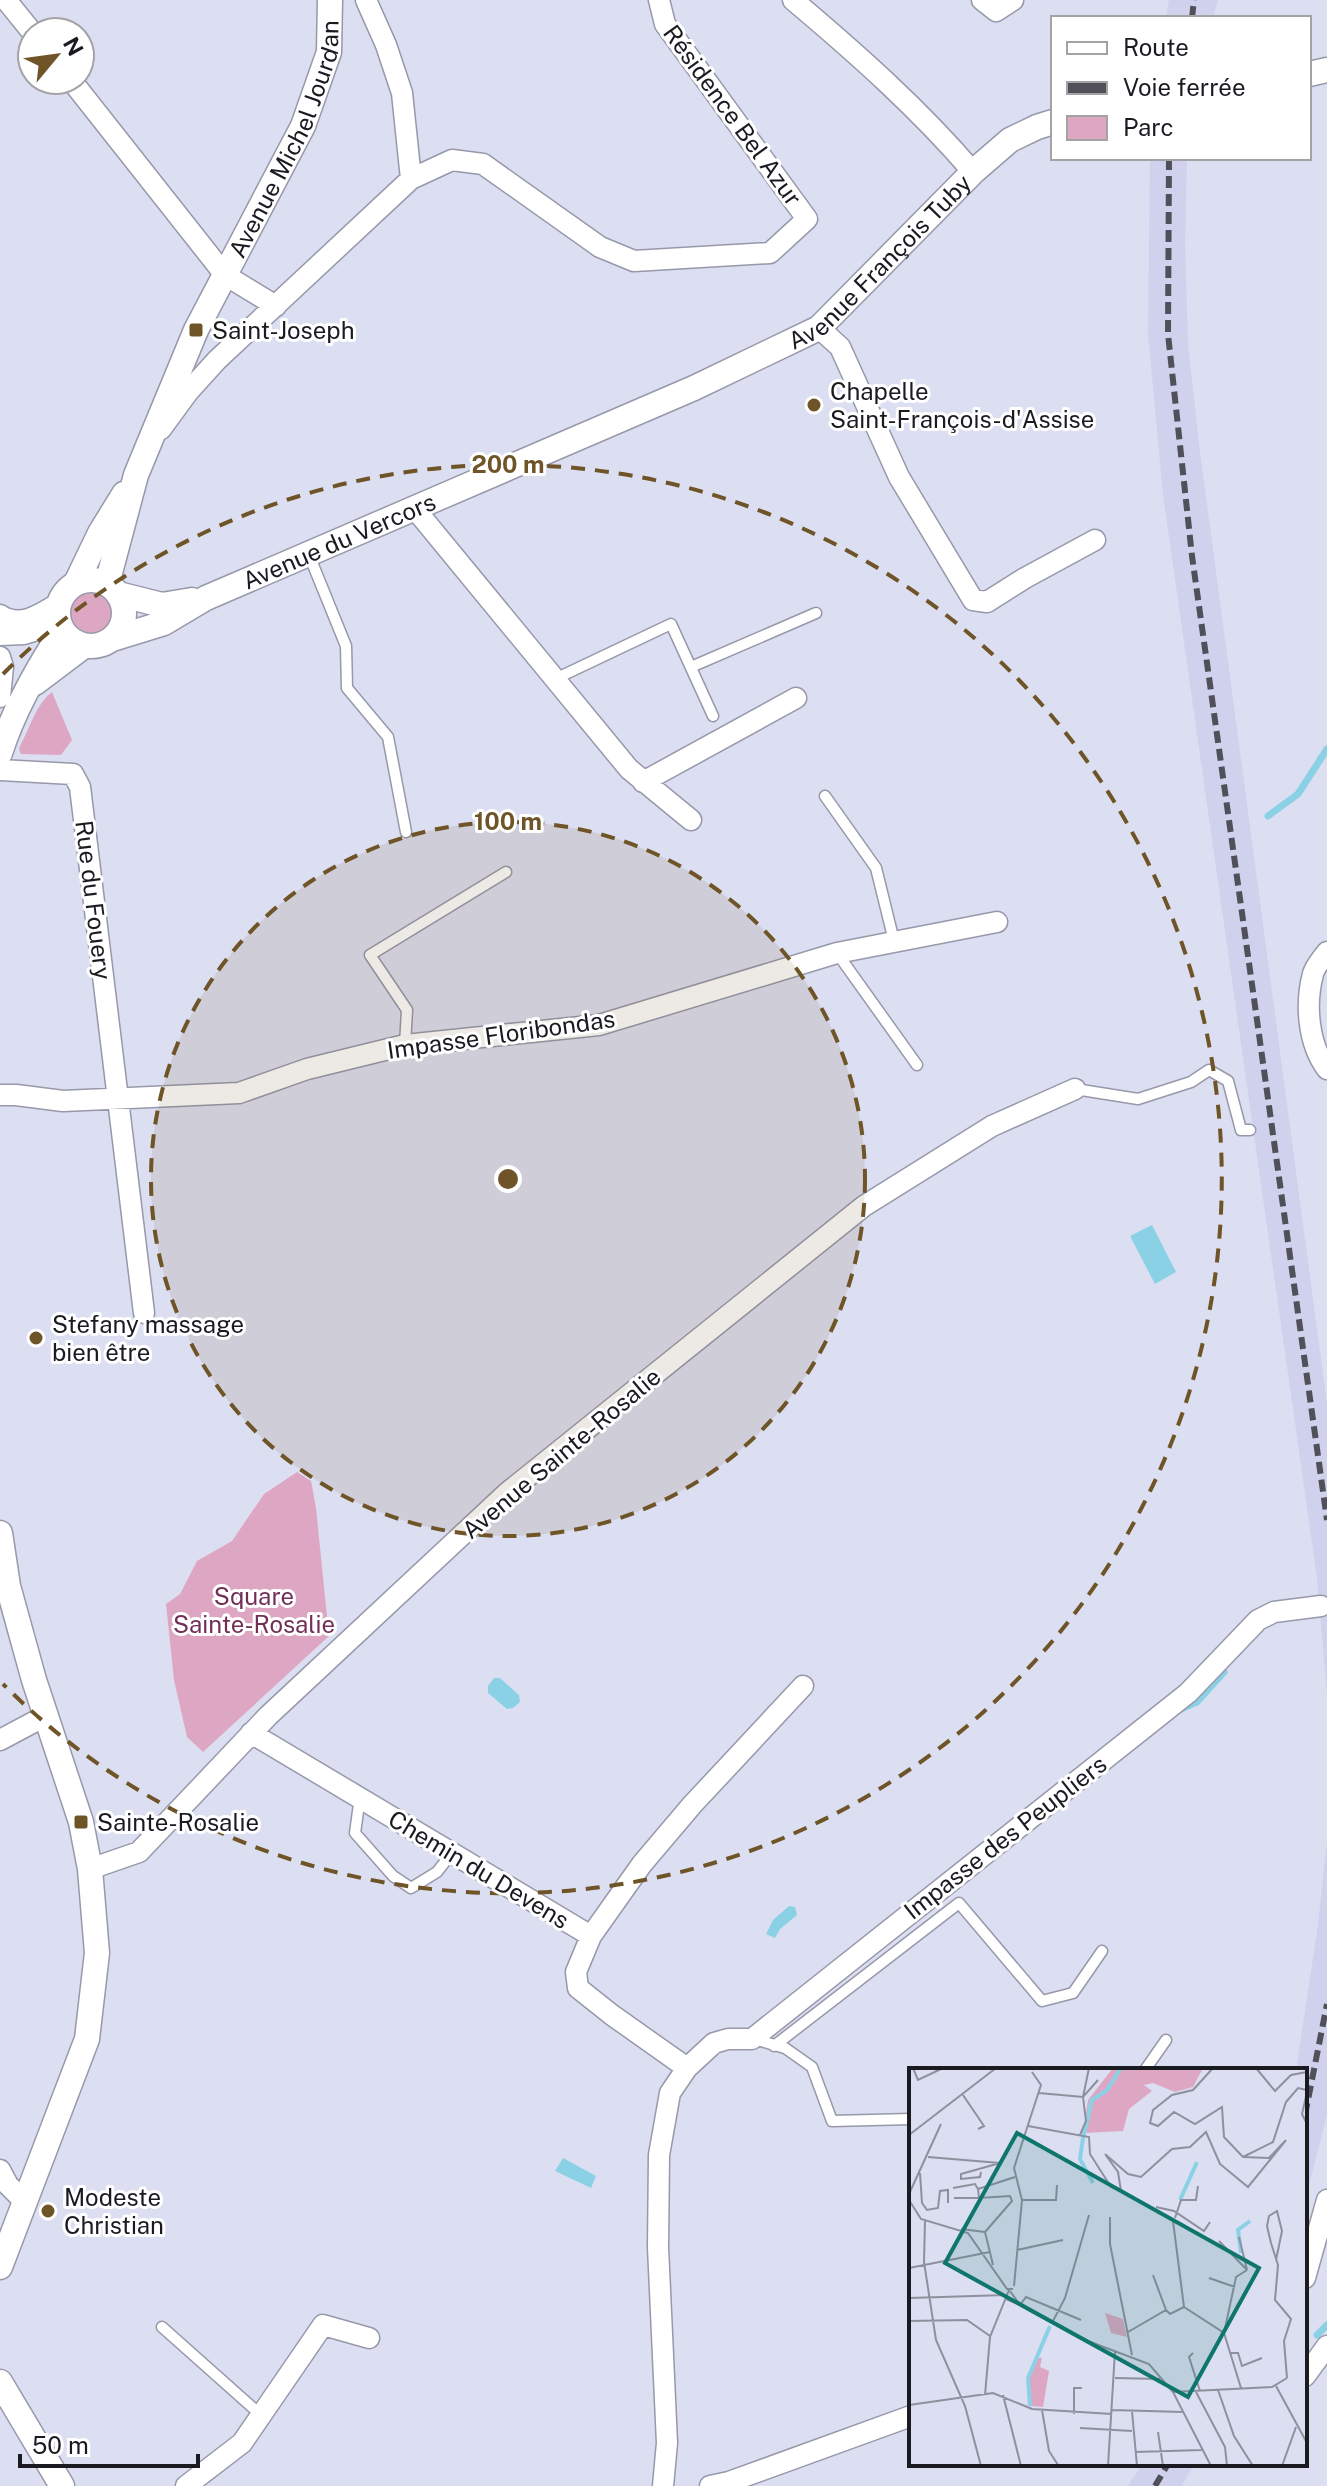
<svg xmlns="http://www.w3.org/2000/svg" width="1327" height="2486" font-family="'Public Sans',sans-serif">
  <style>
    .built { fill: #d0d2ed }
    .green { fill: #dda7c4 }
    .water { fill: #8bd1e6 }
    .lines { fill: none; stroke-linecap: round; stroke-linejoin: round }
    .stream { stroke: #8bd1e6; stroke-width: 7 }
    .service-casing { stroke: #9798aa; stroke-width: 13 }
    .minor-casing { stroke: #9798aa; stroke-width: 23 }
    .tertiary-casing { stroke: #9798aa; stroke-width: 27 }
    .service { stroke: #fff; stroke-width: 10 }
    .minor { stroke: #fff; stroke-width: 20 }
    .tertiary { stroke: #fff; stroke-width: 24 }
    .rail { stroke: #50505a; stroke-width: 6; stroke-dasharray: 12 6; stroke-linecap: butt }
    .ring { fill: none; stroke: #6e5426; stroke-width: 4; stroke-dasharray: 14 10 }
    .poi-dot { fill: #6e5426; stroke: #fff; stroke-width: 3 }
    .labels { text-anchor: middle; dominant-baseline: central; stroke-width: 6; stroke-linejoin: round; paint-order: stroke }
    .street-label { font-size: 24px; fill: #1a1a21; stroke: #fff }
    .poi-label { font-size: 24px; fill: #1a1a21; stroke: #fff; text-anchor: start }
    .park-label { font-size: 24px; fill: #712f58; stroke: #fff }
    .inset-river { fill: none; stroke: #8bd1e6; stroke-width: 4 }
    .inset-road { fill: none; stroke: #8e909e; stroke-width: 2 }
    .view { fill: #0f766e; fill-opacity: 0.15; stroke: #0f766e; stroke-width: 4 }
    .inset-edge { fill: none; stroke: #1a1a21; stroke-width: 4 }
    .centre { fill: #6e5426; stroke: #fff; stroke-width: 4 }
    .ring-label { font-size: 24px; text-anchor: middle; font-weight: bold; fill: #6e5426; stroke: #fff; stroke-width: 6; stroke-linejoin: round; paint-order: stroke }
  </style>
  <rect width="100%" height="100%" fill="#dcdef1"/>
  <path class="built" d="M 1169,0 L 1218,0 L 1213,18 L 1166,18 Z
    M 1150,158 L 1187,158 L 1185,244 L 1188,342 L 1199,444 L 1327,1404 L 1327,1694 L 1317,1578 L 1163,495 L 1148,333 Z
    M 1327,1843 L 1327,2115 L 1305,2201 L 1305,2070 L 1296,2070 L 1317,1932 Z
    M 1142,2464 L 1194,2464 L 1182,2486 L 1128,2486 Z"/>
  <path class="green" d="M71 612a21 21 0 1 1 42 0a21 21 0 1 1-42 0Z
    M 52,692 L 72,740 L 61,755 L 21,754 L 19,750 L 20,746 C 30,728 36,704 52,692 Z
    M 297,1472 L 311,1481 L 316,1508 L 329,1636 L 203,1752 L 187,1737 L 174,1680 L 166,1604 L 180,1594 L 197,1561 L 232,1541 L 264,1494 Z"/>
  <path class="water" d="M 1152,1225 L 1176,1272 L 1155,1284 L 1130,1236 Z
    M 494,1678 L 500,1678 L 519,1695 L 520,1702 L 513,1708 L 507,1709 L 488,1693 L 488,1686 Z
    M 789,1906 L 795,1907 L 797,1915 L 780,1929 L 775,1938 L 766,1934 L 773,1920 Z
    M 563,2158 L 596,2176 L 591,2188 L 555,2171 Z"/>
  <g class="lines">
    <path class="stream" d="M 1268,816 L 1298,794 L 1327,749
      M 1181,1709 L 1197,1702 L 1224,1672
      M 1317,2335 L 1327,2325"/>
    <defs>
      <path id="service" d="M 309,555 L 346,646 L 347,688 L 388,737 L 406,832
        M 691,667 L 816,613
        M 555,679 L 671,624 L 713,716
        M 825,796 L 876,868 L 894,941
        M 837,953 L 917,1065
        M 405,1045 L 407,1010 L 370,955 L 506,872
        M 1075,1089 L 1138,1099 L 1191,1082 L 1209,1070 L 1228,1081 L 1241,1130 L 1250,1130
        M 360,1797 L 355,1833 L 393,1876 L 411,1888 L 437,1872 L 451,1854
        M 754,2039 L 785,2048 L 812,2067 L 832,2121 L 911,2119
        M 774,2046 L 959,1903 L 1042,2001 L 1073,1993 L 1102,1951
        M 1145,2070 L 1166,2040
        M 162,2327 L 262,2416"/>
      <path id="minor" d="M 6,0 L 32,32
        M 366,0 L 386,45 L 402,93 L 411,179
        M 793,0 C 856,53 919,109 973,172
        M 982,0 L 996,11 L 1013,0
        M 71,80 L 225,275 L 276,306
        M 819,328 L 840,347 L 899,477 L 973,600 L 987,602 L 1025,578 L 1095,540
        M 161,429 L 188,392 L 217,360 L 411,179 L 452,160 L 483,164 L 600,247 L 634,261 L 770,253 L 807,219 L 665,24 L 659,0
        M 415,509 L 629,769 L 691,820
        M 0,615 C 20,629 41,614 59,603
        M 0,635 L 24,634 L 59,623
        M 0,657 L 3,667 L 0,697
        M 0,770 L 73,774 L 80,787 L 144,1313
        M 643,782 L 796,698
        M 1327,952 C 1322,959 1315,966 1313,974 C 1305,1004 1308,1044 1327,1069
        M 0,1095 L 16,1095 L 63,1101 L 239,1093 L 307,1069 L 405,1045 L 599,1025 L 837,953 L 997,922
        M 251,1733 L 591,1936 L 576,1972 L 578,1988 L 612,2015 L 687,2068
        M 0,1740 L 45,1716
        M 90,1869 L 139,1852 L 268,1716 L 507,1493 L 864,1206 L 992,1126 L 1075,1089
        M 591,1936 L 642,1864 L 692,1805 L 803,1686
        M 0,2170 L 8,2185 L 25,2202
        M 1305,2278 L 1327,2200
        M 1305,2376 L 1327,2346
        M 186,2486 L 242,2443 L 323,2325 L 369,2338
        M 663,2486 L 667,2443 L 658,2247 L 659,2155 L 670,2093 L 687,2068 L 714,2043 L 728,2039 L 752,2039 L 1188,1693 L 1258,1620 L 1274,1612 L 1321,1606
        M 710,2486 L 729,2482 L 911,2416"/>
      <g id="tertiary">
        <path d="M 1309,74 L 1327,70"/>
        <circle cx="91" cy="613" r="33"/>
        <path d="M 76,583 L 100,533 L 124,494"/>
        <path id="s1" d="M 107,584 L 136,475 L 196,330 L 303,126 L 329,52 L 330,0"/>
        <path d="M 118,594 L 162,605 L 192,600"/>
        <path id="s2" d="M 112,639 L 164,623 L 206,598 L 694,388 L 819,328 L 973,172 L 1010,140 L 1037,127 L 1053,122"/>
        <path d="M 35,683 L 84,646"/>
        <path d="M 0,753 C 14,709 37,669 62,631"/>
        <path d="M 0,1533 L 8,1586 L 34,1680 L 81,1822 L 90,1869 L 97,1953 L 87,2039 L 0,2267"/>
        <path d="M 0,2382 L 62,2486"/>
      </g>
    </defs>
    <use href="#service" class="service-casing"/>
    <use href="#minor" class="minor-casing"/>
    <use href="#tertiary" class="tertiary-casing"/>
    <use href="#service" class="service"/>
    <use href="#minor" class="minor"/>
    <use href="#tertiary" class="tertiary"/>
    <path class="rail" d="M 1192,18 L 1194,0
      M 1169,158 L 1168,334 L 1192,556 L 1327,1520
      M 1305,2115 L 1327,2004
      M 1155,2486 L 1168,2464"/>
  </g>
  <circle cx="508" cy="1179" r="357" fill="#6e5426" fill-opacity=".12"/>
  <g class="ring">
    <circle cx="508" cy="1179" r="357"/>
    <path d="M3 674A714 714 0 1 1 3 1684"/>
  </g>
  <g class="poi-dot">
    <rect x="188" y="322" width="16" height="16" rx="4"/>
    <circle cx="814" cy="405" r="8"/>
    <circle cx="36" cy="1338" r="8"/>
    <rect x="73" y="1814" width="16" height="16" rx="4"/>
    <circle cx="48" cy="2211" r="8"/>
  </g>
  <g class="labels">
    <g class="street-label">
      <text transform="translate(733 115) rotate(54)">Résidence Bel Azur</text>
      <text stroke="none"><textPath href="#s1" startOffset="482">Avenue Michel Jourdan</textPath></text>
      <text stroke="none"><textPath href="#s2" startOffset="862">Avenue François Tuby</textPath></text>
      <text stroke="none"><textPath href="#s2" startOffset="248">Avenue du Vercors</textPath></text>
      <text transform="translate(94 900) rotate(83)">Rue du Fouery</text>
      <text transform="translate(501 1034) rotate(-8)">Impasse Floribondas</text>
      <text transform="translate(561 1453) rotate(-40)">Avenue Sainte-Rosalie</text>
      <text transform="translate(1005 1837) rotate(-38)">Impasse des Peupliers</text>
      <text transform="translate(479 1869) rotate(31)">Chemin du Devens</text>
    </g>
    <g class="poi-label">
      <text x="212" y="330">Saint-Joseph</text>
      <text x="830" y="391">Chapelle<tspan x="830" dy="28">Saint-François-d'Assise</tspan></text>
      <text x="52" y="1324">Stefany massage<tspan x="52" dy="28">bien être</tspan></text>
      <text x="97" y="1822">Sainte-Rosalie</text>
      <text x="64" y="2197">Modeste<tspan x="64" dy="28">Christian</tspan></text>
    </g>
    <g class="park-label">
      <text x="254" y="1596">Square<tspan x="254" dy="28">Sainte-Rosalie</tspan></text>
    </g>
  </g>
  <g transform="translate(909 2068)">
    <rect width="398" height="398" fill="#dcdef1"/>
    <path d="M 204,0 L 294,0 L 284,19 L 266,24 L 244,15 L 235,17 L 243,23 L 220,41 L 214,63 L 174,65 L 179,32 ZM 196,245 L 214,251 L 218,269 L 202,265 ZM 127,290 L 133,290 L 131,299 L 140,303 L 134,339 L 121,338 L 120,309 Z" fill="#dda7c4"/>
    <path class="inset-river" d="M 184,115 L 171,91 L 174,70 L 183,32 L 198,22 L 212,0M 271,132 L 288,94M 332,185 L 329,162 L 341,153M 121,338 L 119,310 L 141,258"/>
    <path class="inset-road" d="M 4,0 L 9,12 L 32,1M 304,0 L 284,22 L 263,27 L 244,42 L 241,55 L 249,58 L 265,44 L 286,56 L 313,39 L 315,69 L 334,89M 347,0 L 366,23 L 382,7 L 398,4M 398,24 L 393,46 L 398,56M 130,25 L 174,29 L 189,12M 54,27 L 75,58 L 69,61M 119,58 L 180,69 L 181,86 L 202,119 L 212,123 L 209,104 L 196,86 L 219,106 L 232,109 L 263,81 L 281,79 L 297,64 L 311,96 L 339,119 L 377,72 L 360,90 L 334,89 L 364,74 L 377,34 L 389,20 L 398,22M 0,67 L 87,0M 171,67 L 177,53 L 174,29 L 180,0M 19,89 L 91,95 L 52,106 L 52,111 L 71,109 L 72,104M 11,105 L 13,135 L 18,142 L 29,140 L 31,123 L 39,122 L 39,135M 44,120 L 66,116 L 69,121M 0,126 L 32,56M 45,130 L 70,130M 0,132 L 12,151 L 59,165 L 98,221 L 104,221M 113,132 L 147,132 L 148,117M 247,139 L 265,143 L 295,163 L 301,154M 201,149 L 201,176 L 223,287M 266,150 L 272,132 L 287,132 L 289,118M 16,153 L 15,194 L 27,272 L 56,338 L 72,398M 264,153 L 275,239M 52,161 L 76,164M 76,164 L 103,133 L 101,128 L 70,130 L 69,121 L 106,109M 76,164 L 84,197M 330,169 L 338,202M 310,173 L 338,202M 108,182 L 154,172M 367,192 L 373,163 L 368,143 L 360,148 L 358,158 L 362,175 L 369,197 L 366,232 L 382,251 L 375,273 L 378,310M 0,200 L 81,184M 244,207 L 257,242M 300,210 L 326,219M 105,218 L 113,132 L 105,100 L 132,17 L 123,4M 101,223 L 111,237 L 171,270 L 240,296 L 264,324 L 302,398M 0,230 L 97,227M 97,231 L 111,237 L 117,229 L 172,252M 275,239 L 315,265 L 332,320M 0,253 L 58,252 L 81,268M 143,255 L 156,230 L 180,147M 219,264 L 257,242 L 261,246 L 275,239M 315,265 L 327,209 L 338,202M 284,285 L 280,289 L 291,323M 322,285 L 329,285 L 333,298 L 353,290M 206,310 L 251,311M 367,318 L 398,375M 309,322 L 325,368 L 344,398M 264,324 L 363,319 L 378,310M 287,324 L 316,379 L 318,398M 76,327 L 81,269 L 100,222M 94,327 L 112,398M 0,337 L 84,325 L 123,341 L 203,346M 133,342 L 140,383 L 149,397M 203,342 L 274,344M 223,343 L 228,398M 165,346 L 165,320 L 173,320M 171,360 L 223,363M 249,364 L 254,398M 226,384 L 293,382M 199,398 L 206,283M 373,398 L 387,359"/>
    <path class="view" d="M 108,65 L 350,200 L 279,329 L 36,195 Z"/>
    <rect width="398" height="398" class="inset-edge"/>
  </g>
  <circle cx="508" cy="1179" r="12" class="centre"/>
  <g class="ring-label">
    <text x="508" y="473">200 m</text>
    <text x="508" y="830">100 m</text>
  </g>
  <rect x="1051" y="16" width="260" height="144" fill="#ffffff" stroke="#a3a3a6" stroke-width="2"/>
  <rect x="1067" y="42" width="40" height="12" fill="#ffffff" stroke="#a3a3a6" stroke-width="2"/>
  <text x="1123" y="56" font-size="24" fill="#1a1a21">Route</text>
  <rect x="1067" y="82" width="40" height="12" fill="#50505a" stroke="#a3a3a6" stroke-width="2"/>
  <text x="1123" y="96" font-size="24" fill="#1a1a21">Voie ferrée</text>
  <rect x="1067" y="116" width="40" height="24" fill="#dda7c4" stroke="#a3a3a6" stroke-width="2"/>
  <text x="1123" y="136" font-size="24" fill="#1a1a21">Parc</text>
  <g transform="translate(56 56) rotate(61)"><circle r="38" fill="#ffffff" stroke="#a3a3a6" stroke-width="2"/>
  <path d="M0-6L14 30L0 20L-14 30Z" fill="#6e5426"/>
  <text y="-12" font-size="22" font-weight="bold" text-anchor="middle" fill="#1a1a21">N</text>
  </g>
  <path d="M20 2454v12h178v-12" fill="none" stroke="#1a1a21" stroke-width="4"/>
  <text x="32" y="2454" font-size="24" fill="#1a1a21" stroke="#ffffff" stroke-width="6" paint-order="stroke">50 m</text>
</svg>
